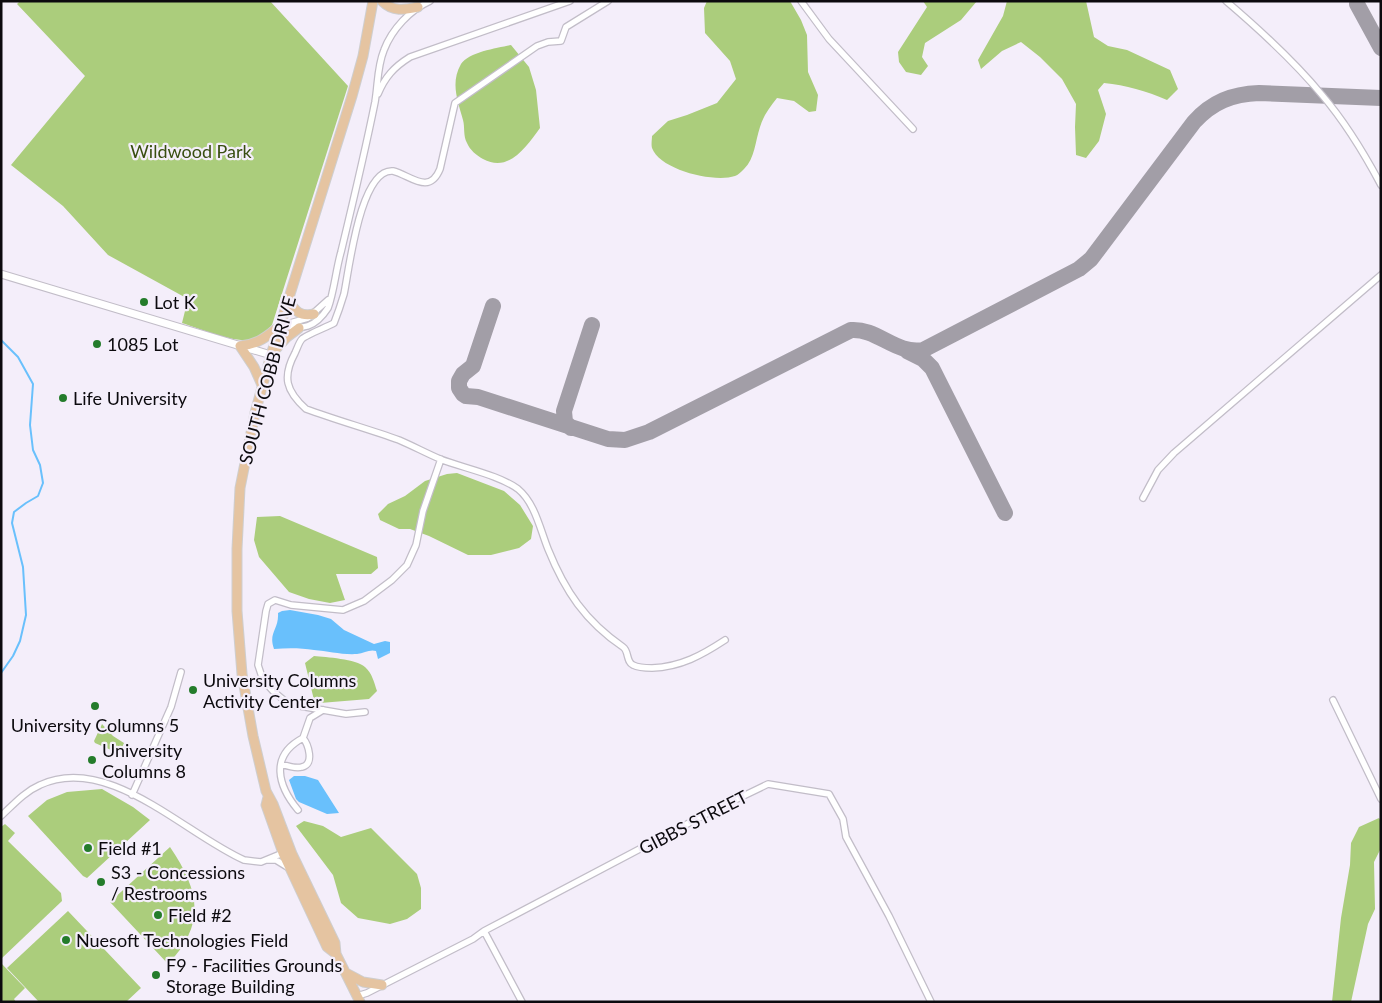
<svg xmlns="http://www.w3.org/2000/svg" width="1382" height="1003" font-family="Lato,sans-serif">
  <style>
    .green { fill: #abcd7c }
    .water { fill: #69c0fc }
    .lines { fill: none; stroke-linecap: round; stroke-linejoin: round }
    .stream { stroke: #69c0fc; stroke-width: 2 }
    .taxiway { stroke: #a29ea7; stroke-width: 16 }
    .minor-casing { stroke: #c2bdc8; stroke-width: 8 }
    .tertiary-casing { stroke: #c2bdc8; stroke-width: 9 }
    .primary-casing { stroke: #cececf; stroke-width: 11 }
    .minor { stroke: #fff; stroke-width: 5.5 }
    .tertiary { stroke: #fff; stroke-width: 7 }
    .primary { stroke: #e5c4a1; stroke-width: 9 }
    .poi-dot { fill: #247c2b; stroke: #f4eefa; stroke-width: 2 }
    .labels { text-anchor: middle; dominant-baseline: central; stroke-width: 4.5; stroke-linejoin: round; paint-order: stroke }
    .park-label { font-size: 18px; fill: #384e10; stroke: #f4eefa }
    .poi-label { font-size: 18px; fill: #0c0a0e; stroke: #f4eefa; text-anchor: start }
    .street-label { font-size: 18px; fill: #0c0a0e; stroke: #f4eefa }
  </style>
  <rect width="100%" height="100%" fill="#f4eefa"/>
  <path class="green" d="M 20,1 L 270,1 L 348,86 L 272,325 C 267,330 263,335 257,338 C 238,346 202,329 182,323 L 188,299 L 108,255 L 63,206 L 11,165 L 85,76 L 17,4 Z
    M 707,1 L 790,1 L 801,20 L 807,35 L 808,72 L 818,95 L 816,111 L 809,112 L 794,101 L 777,98 C 770,107 763,116 760,127 C 755,142 755,158 744,169 C 741,172 738,175 735,176 C 714,183 660,170 652,148 C 651,145 652,139 652,136 L 668,121 L 687,115 L 717,103 L 736,79 L 730,61 L 705,33 L 704,8 Z
    M 923,1 L 977,1 L 961,20 L 925,43 L 922,57 L 928,66 L 921,75 L 906,72 L 899,62 L 898,52 L 927,7 Z
    M 1007,1 L 1086,1 L 1094,37 L 1108,46 L 1127,50 L 1170,70 L 1178,89 L 1167,100 C 1146,91 1126,85 1104,83 L 1098,90 L 1106,114 L 1099,141 L 1086,158 L 1076,155 L 1075,127 L 1076,104 L 1062,79 L 1040,57 L 1021,42 L 1002,51 L 981,69 L 978,60 L 1003,16 Z
    M 511,45 L 529,67 L 536,90 L 540,128 C 526,147 509,173 483,159 C 476,155 470,150 467,143 C 463,136 465,127 463,120 C 458,101 450,83 461,64 C 469,52 497,48 511,45 Z
    M 457,473 L 504,491 L 520,505 L 533,526 L 531,539 L 519,548 L 491,555 L 468,555 L 429,536 L 410,529 L 399,529 L 380,520 L 378,514 L 388,504 L 405,496 L 425,481 L 447,474 Z
    M 280,516 L 377,557 L 378,568 L 371,574 L 336,574 L 345,600 L 330,603 L 309,599 L 289,592 L 259,557 L 254,540 L 257,517 Z
    M 314,656 C 326,657 356,659 365,667 C 372,673 374,682 377,691 L 369,699 L 320,703 L 314,700 L 305,663 Z
    M 102,724 L 113,736 L 124,743 L 120,752 L 118,753 L 95,743 L 94,741 Z
    M 102,789 L 133,807 L 150,820 L 87,878 L 83,876 L 28,816 L 47,800 L 67,792 Z
    M 1379,818 L 1381,821 L 1381,848 L 1374,862 L 1375,909 L 1368,924 L 1351,1002 L 1332,1002 L 1341,918 L 1350,865 L 1351,843 L 1359,827 Z
    M 304,821 L 323,826 L 341,837 L 371,828 L 417,874 L 421,888 L 421,909 L 407,919 L 390,924 L 358,918 L 341,903 L 333,875 L 296,826 Z
    M 5,824 L 15,833 L 8,841 L 61,893 L 62,901 L 1,959 L 1,827 Z
    M 170,847 C 199,890 207,923 168,964 L 110,902 Z
    M 68,911 L 141,988 L 126,1002 L 39,1002 L 7,968 Z
    M 1,963 L 25,988 L 14,999 L 16,1002 L 1,1002 Z"/>
  <path class="water" d="M 290,610 L 318,615 L 331,619 L 344,630 L 374,644 L 385,641 L 390,642 L 390,653 L 378,659 L 376,651 C 370,649 364,653 357,654 C 342,655 328,651 314,650 C 301,648 288,648 274,649 C 268,632 279,630 278,613 L 282,611 Z
    M 294,776 L 305,776 L 318,780 L 339,813 L 327,814 L 299,802 L 296,799 L 289,780 Z"/>
  <g class="lines">
    <path class="stream" d="M 1,340 L 18,357 L 33,384 L 30,425 L 33,450 L 40,465 L 43,483 L 38,496 L 26,503 L 14,512 L 12,523 L 23,567 L 26,615 L 20,641 L 13,656 L 1,673"/>
    <path class="taxiway" d="M 1357,4 L 1381,48
      M 493,306 L 473,366 L 463,374 L 459,381 L 459,388 L 463,394 L 466,396 L 478,397 L 608,439 L 625,440 L 649,432 L 851,330 C 877,328 896,355 923,350 L 1079,269 L 1091,259 L 1194,122 C 1212,102 1232,94 1259,93 L 1381,98
      M 907,351 L 923,359 L 932,368 L 1005,513
      M 571,428 L 565,422 L 564,411 L 592,325"/>
    <defs>
      <path id="minor" d="M 608,1 L 566,27 L 561,41 L 548,42 L 537,46 L 455,103 L 440,169 C 429,196 410,175 393,171 C 360,168 349,271 344,294 C 341,304 338,313 334,323 C 327,327 306,335 302,339 C 299,342 297,349 295,353 C 282,377 286,391 306,409 C 336,420 368,429 399,440 C 413,446 426,453 440,459 C 463,468 499,475 518,489 C 535,503 540,529 548,549 C 565,591 585,621 623,647 C 629,651 626,662 633,665 C 639,668 646,668 652,668 C 681,667 702,655 725,640
        M 801,1 L 829,39 L 913,129
        M 1226,1 C 1260,30 1294,61 1322,95 C 1345,122 1364,153 1381,185
        M 378,94 C 385,77 394,67 410,57 L 570,1
        M 281,325 C 303,330 315,328 328,308 C 334,292 336,269 341,252 C 353,202 365,152 375,102 C 378,85 377,67 384,50 C 392,29 410,10 430,1
        M 283,325 L 308,318 L 328,300
        M 1143,498 L 1158,470 L 1174,453 L 1381,275
        M 1333,700 L 1381,799
        M 365,712 L 346,714 L 294,705 L 285,701 L 273,691 L 263,680 L 258,665 L 266,611 L 268,604 L 275,600 L 291,605 L 343,610 L 364,601 L 392,580 L 407,565 L 416,545 L 423,511 L 441,459
        M 281,764 C 287,766 296,769 302,767 C 315,764 308,744 303,738 L 310,718 L 323,710
        M 132,795 L 171,707 L 181,672
        M 298,810 C 278,786 269,756 303,738
        M 1,816 C 13,805 24,792 40,785 C 108,753 185,834 244,860 L 261,862 L 283,853
        M 268,860 L 276,860 L 289,868
        M 484,931 L 522,1002
        M 357,996 L 367,993 L 473,939 L 484,931 L 708,813 L 768,784 L 829,794 L 843,819 L 846,837 L 889,916 L 931,1002"/>
      <path id="tertiary" d="M 1,274 L 271,355"/>
      <path id="primary" d="M 382,1 C 393,12 404,10 418,7
        M 288,300 C 295,311 300,317 314,314
        M 240,346 C 257,345 268,336 281,325
        M 240,346 L 254,367 L 262,385
        M 274,351 L 287,337 L 299,328
        M 268,797 L 266,805 L 283,853 L 327,947 L 336,954
        M 346,973 L 363,982 L 382,985
        M 360,1002 L 336,954 L 335,943 L 292,854 L 273,804 L 266,791 L 253,736 L 242,674 L 237,611 L 237,549 L 240,488 L 255,413 L 271,355 L 352,96 L 363,56 L 373,1"/>
    </defs>
    <use href="#minor" class="minor-casing"/>
    <use href="#tertiary" class="tertiary-casing"/>
    <use href="#primary" class="primary-casing"/>
    <use href="#minor" class="minor"/>
    <use href="#tertiary" class="tertiary"/>
    <use href="#primary" class="primary"/>
  </g>
  <g class="poi-dot">
    <circle cx="144" cy="302" r="5"/>
    <circle cx="97" cy="344" r="5"/>
    <circle cx="63" cy="398" r="5"/>
    <circle cx="193" cy="690" r="5"/>
    <circle cx="95" cy="706" r="5"/>
    <circle cx="92" cy="760" r="5"/>
    <circle cx="88" cy="848" r="5"/>
    <circle cx="101" cy="882" r="5"/>
    <circle cx="158" cy="915" r="5"/>
    <circle cx="66" cy="940" r="5"/>
    <circle cx="156" cy="975" r="5"/>
  </g>
  <g class="labels">
    <g class="park-label">
      <text x="191" y="151">Wildwood Park</text>
    </g>
    <g class="poi-label">
      <text x="154" y="302">Lot K</text>
      <text x="107" y="344">1085 Lot</text>
      <text x="73" y="398">Life University</text>
      <text x="203" y="680">University Columns<tspan x="203" dy="21">Activity Center</tspan></text>
      <text x="95" y="725" text-anchor="middle">University Columns 5</text>
      <text x="102" y="750">University<tspan x="102" dy="21">Columns 8</tspan></text>
      <text x="98" y="848">Field #1</text>
      <text x="111" y="872">S3 - Concessions<tspan x="111" dy="21">/ Restrooms</tspan></text>
      <text x="168" y="915">Field #2</text>
      <text x="76" y="940">Nuesoft Technologies Field</text>
      <text x="166" y="965">F9 - Facilities Grounds<tspan x="166" dy="21">Storage Building</tspan></text>
    </g>
    <g class="street-label">
      <text transform="translate(267 380) rotate(-75)">SOUTH COBB DRIVE</text>
      <text transform="translate(693 822) rotate(-27)">GIBBS STREET</text>
    </g>
  </g>
  <rect width="1382" height="1003" fill="none" stroke="#0c0a0e" stroke-width="5"/>
</svg>
